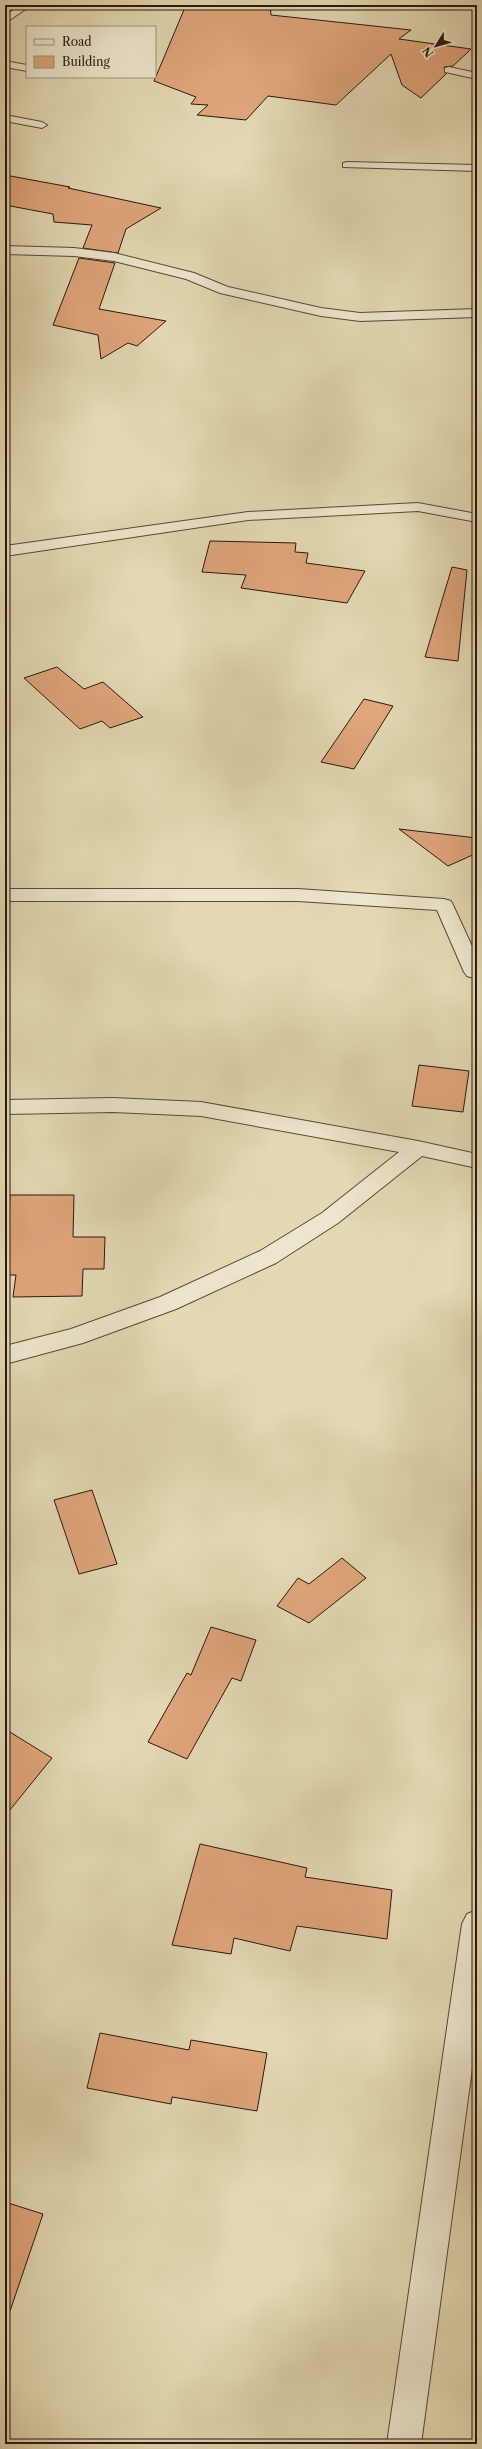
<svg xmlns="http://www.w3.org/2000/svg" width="482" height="2449" font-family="'Libre Caslon Text',serif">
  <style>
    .building { fill: #e0a67c; stroke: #2b1710 }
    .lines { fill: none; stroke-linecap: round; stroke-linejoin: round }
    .minor-casing { stroke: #594839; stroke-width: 2 }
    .minor { fill: #ede6ce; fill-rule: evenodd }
  </style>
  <rect width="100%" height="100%" fill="#e3d9b3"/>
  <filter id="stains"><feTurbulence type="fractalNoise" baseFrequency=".005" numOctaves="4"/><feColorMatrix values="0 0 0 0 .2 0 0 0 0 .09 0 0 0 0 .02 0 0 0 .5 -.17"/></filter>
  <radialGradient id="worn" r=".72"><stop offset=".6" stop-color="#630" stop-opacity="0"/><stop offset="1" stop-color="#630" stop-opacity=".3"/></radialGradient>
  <path class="building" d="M 186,5 L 270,5 L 271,15 L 411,30 L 399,39 L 471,49 L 453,66 L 444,67 L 446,74 L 421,98 L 402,85 L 391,54 L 336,105 L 268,96 L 246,120 L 197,115 L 208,105 L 191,104 L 196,97 L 154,81 Z
    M 5,175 L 70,187 L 68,188 L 161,208 L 126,229 L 118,253 L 83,248 L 92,225 L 54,222 L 53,214 L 5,205 Z
    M 79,258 L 115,263 L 99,309 L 166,321 L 137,346 L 128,343 L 101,359 L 98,335 L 53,325 Z
    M 210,541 L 296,543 L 295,552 L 308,553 L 306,563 L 365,571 L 347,603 L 241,588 L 246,575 L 202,572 Z
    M 452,567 L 467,570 L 458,661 L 425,657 Z
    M 57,667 L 84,689 L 103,682 L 143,717 L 110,728 L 102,721 L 80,729 L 24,678 Z
    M 364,699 L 393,706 L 354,769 L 321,762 Z
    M 399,829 L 477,838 L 477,853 L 448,866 Z
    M 419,1065 L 469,1071 L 463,1112 L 412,1106 Z
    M 10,1195 L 74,1195 L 73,1237 L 105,1237 L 104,1269 L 83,1269 L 82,1296 L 13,1297 L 16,1275 L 5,1275 Z
    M 92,1490 L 117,1564 L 79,1574 L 54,1500 Z
    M 342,1558 L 366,1578 L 309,1623 L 277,1606 L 298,1578 L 309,1584 Z
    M 211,1627 L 256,1640 L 241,1681 L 232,1678 L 187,1759 L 148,1742 L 187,1673 L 191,1675 Z
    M 5,1729 L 52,1758 L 5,1816 Z
    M 200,1844 L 307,1868 L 305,1877 L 392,1890 L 387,1939 L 297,1926 L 290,1951 L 234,1938 L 231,1954 L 172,1945 Z
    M 100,2033 L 189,2050 L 191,2040 L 267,2053 L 257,2111 L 172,2097 L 171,2104 L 87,2088 Z
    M 5,2202 L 43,2214 L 10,2311 L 5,2310 Z"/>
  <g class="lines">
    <defs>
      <path id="minor" d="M 21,5 L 32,5 L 5,23 L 5,16 Z
        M 5,61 L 27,65 L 27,71 L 5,67 Z
        M 449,67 L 477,73 L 477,79 L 445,72 L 445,68 Z
        M 5,115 L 42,122 L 47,125 L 42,128 L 5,121 Z
        M 347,162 L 477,165 L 477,171 L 343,167 L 343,163 Z
        M 5,246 L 74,248 L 114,253 L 194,273 L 228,287 L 321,308 L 360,313 L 477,309 L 477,317 L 360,321 L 321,316 L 220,293 L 186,279 L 114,261 L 74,256 L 5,254 Z
        M 418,503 L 477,514 L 477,522 L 418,511 L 248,520 L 5,556 L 5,546 L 248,512 Z
        M 5,889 L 298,889 L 444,899 L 451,901 L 453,905 L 477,957 L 477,979 L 467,976 L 464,972 L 437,910 L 298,901 L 5,901 Z
        M 113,1098 L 201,1102 L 418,1141 L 477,1154 L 477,1168 L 422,1156 L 338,1223 L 276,1263 L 176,1309 L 83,1343 L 5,1364 L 5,1346 L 71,1329 L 160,1297 L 260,1251 L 322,1213 L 399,1152 L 201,1116 L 113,1112 L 5,1114 L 5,1100 Z
        M 477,1910 L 477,2032 L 421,2444 L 387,2444 L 462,1924 L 467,1914 Z"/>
    </defs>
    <use href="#minor" class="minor-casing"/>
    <use href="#minor" class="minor"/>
  </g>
  <rect width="482" height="2449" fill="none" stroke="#e3d9b3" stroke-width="20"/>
  <rect x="6" y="6" width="470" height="2437" fill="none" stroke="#2b1710" stroke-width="2"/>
  <rect x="10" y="10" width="462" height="2429" fill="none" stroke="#2b1710"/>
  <rect x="26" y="26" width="130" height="52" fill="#ede6ce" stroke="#9f9382"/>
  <rect x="34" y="39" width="20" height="6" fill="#ede6ce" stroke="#9f9382"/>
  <text x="62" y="46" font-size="12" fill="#2b1710">Road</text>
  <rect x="34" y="56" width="20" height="12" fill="#e0a67c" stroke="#9f9382"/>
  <text x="62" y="66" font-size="12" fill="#2b1710">Building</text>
  <g transform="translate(436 46) rotate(233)" stroke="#ede6ce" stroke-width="3" paint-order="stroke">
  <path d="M0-3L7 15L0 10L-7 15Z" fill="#2b1710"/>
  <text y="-6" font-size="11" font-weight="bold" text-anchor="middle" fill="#2b1710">N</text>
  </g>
  <rect width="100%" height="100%" filter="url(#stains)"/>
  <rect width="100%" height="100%" fill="url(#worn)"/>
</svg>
